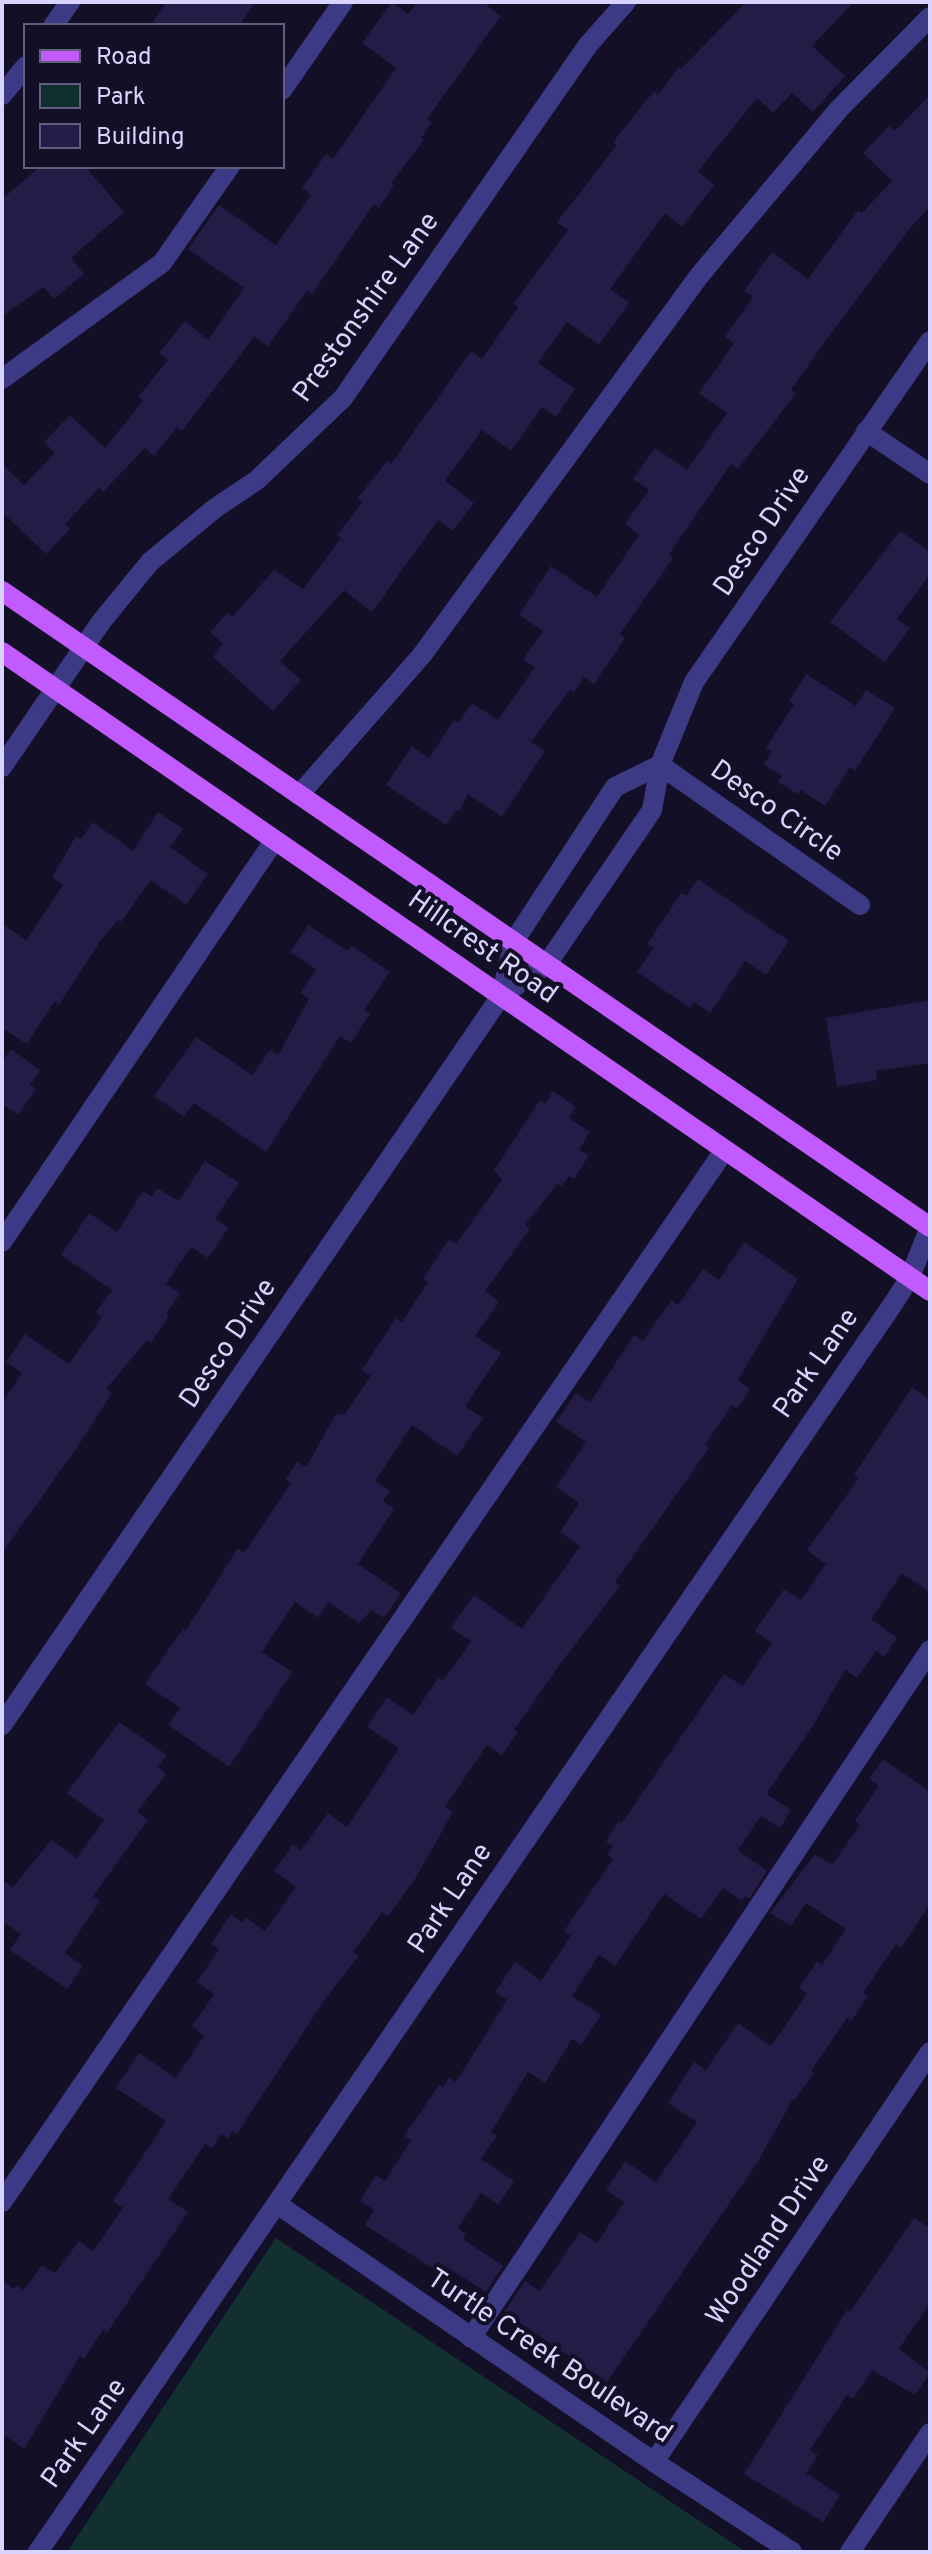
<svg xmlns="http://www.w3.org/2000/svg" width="932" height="2554" font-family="Overpass,sans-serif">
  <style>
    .green { fill: #12302f }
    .building { fill: #241b47 }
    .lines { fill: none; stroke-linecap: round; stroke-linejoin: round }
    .minor { stroke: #3d3a85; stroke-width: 20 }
    .major { stroke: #c25bff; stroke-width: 20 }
    .labels { text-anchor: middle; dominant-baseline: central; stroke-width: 8; stroke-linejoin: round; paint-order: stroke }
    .street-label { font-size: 28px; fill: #d9d4ff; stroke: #130f26 }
  </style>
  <rect width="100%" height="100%" fill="#130f26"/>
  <path class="green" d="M 276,2238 L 746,2552 L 67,2552 Z"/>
  <path class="building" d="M 166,2 L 255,2 L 239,26 L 150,26 Z
    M 392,2 L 408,14 L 417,2 L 483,2 L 501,16 L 427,119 L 432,122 L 421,138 L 424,140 L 391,183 L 394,186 L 379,208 L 374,204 L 312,294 L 307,291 L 268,346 L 254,337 L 182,431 L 177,427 L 154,456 L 145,448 L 103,492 L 99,488 L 65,524 L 70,529 L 46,554 L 2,512 L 2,464 L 24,485 L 55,453 L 44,442 L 70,415 L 105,448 L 143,401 L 138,397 L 168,360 L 159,353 L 185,321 L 208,340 L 244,288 L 188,249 L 219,205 L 276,245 L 311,195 L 302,188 L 326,154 L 333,159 L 396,68 L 362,43 Z
    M 746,2 L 854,2 L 812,46 L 845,76 L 813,112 L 792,93 L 773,113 L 757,98 L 698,171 L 714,185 L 682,227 L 665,213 L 610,289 L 629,303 L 599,345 L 567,322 L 538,363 L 575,389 L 556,417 L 542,407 L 511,451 L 482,430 L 445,481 L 474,503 L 453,531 L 438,520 L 372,612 L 344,590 L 280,661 L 301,680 L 273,711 L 213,657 L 223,644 L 210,632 L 227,613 L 232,617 L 274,570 L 303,589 L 341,538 L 337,535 L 362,502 L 357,499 L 387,461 L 391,464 L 471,351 L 482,359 L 518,307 L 514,303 L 568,230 L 557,222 L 617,145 L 613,142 L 654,91 L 658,95 L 679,67 L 681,69 Z
    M 930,95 L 930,207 L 911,227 L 821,347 L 791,390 L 796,393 L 738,469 L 731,464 L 669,554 L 673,558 L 620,634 L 625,638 L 594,684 L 584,677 L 574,693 L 570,690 L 531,742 L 545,751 L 502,817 L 468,794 L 459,812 L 456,810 L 446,825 L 386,785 L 412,746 L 429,758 L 454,720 L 458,723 L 472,703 L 498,720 L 535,667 L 523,660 L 543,631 L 519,615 L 551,566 L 597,597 L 639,535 L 625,524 L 649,490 L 633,479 L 655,448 L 687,470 L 727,413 L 699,393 L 734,343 L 725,337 L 753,297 L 744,291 L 772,252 L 808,279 L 858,210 L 862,213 L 892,181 L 863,153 L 889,126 L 895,131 Z
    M 41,166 L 85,166 L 124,212 L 71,258 L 84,274 L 54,299 L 44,287 L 2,316 L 2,199 Z
    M 900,531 L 930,552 L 930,574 L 897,619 L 910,628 L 885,662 L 830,622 Z
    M 806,674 L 856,706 L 866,690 L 895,708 L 855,771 L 850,767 L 825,806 L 801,790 L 798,794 L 778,782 L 782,776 L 764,764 L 772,752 L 766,748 L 794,704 L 789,701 Z
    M 158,812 L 183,829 L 170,847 L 208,874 L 186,905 L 151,880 L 121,922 L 118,920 L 101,940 L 59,1005 L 54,1002 L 27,1044 L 2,1028 L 2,924 L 26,940 L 63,885 L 52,877 L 76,836 L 81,839 L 93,822 L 133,851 Z
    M 698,879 L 789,941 L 766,975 L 745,961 L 710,1013 L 694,1002 L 690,1008 L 637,972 L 654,948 L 647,944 L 681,893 L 686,896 Z
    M 308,925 L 348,951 L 352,946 L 390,972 L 364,1010 L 370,1014 L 351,1043 L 340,1036 L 266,1152 L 194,1103 L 184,1117 L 154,1096 L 196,1037 L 252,1075 L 270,1050 L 278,1055 L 309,999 L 300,993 L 316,969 L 290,952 Z
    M 930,1000 L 930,1063 L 876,1071 L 877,1080 L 837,1087 L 826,1018 Z
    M 11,1049 L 40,1070 L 30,1085 L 36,1089 L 18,1115 L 2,1104 L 2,1062 Z
    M 553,1091 L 576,1107 L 569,1118 L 590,1132 L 579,1150 L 589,1155 L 574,1179 L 569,1176 L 562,1186 L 557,1184 L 525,1225 L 530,1229 L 485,1291 L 499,1302 L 475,1336 L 501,1353 L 465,1406 L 483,1418 L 457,1456 L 412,1425 L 375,1481 L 390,1491 L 383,1501 L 394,1509 L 358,1564 L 401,1593 L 384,1618 L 372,1610 L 359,1623 L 328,1602 L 318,1618 L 295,1602 L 262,1652 L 292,1672 L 229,1767 L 168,1725 L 180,1708 L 145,1684 L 183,1628 L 186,1630 L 238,1548 L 244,1553 L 291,1483 L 286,1479 L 297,1462 L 306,1467 L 336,1414 L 344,1415 L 371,1376 L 362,1370 L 396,1318 L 402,1322 L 428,1282 L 423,1279 L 449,1239 L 456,1244 L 502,1180 L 494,1170 L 540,1100 L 545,1104 Z
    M 205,1161 L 239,1183 L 215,1219 L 228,1228 L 208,1258 L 191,1247 L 166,1284 L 180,1293 L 166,1314 L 169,1316 L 151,1343 L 147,1340 L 106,1389 L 112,1393 L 78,1446 L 2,1553 L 2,1403 L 22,1373 L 6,1362 L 25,1334 L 69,1364 L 102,1317 L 96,1312 L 112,1290 L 61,1255 L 89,1213 L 117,1232 L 143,1191 L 152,1197 L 157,1188 L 179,1201 Z
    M 744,1242 L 798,1279 L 738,1380 L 750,1389 L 737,1409 L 732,1405 L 705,1445 L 709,1448 L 615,1582 L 620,1586 L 560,1664 L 514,1730 L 518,1732 L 502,1755 L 487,1745 L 445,1807 L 453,1812 L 415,1879 L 387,1917 L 382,1912 L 353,1952 L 359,1956 L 325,1999 L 237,2134 L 233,2131 L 228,2139 L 221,2134 L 212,2149 L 205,2144 L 168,2199 L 188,2212 L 107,2333 L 103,2330 L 84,2359 L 80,2356 L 24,2449 L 2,2434 L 2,2280 L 14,2289 L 17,2285 L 24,2290 L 42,2265 L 55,2273 L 79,2241 L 93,2251 L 123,2208 L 113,2201 L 166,2121 L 116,2088 L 139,2053 L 176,2078 L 204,2036 L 192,2026 L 214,1994 L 197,1982 L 219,1949 L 211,1944 L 231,1914 L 242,1922 L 246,1917 L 265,1931 L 296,1887 L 274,1871 L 293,1844 L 301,1850 L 328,1813 L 347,1827 L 399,1748 L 367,1727 L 387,1697 L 413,1715 L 438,1678 L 443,1681 L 471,1641 L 451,1628 L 474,1595 L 522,1629 L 580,1546 L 560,1532 L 579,1503 L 556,1487 L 586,1442 L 556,1422 L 576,1393 L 590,1402 L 634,1335 L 643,1341 L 671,1300 L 678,1305 L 703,1269 L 719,1280 Z
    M 912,1387 L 930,1400 L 930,1593 L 902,1573 L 871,1619 L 897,1638 L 884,1657 L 876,1651 L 857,1678 L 845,1670 L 813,1726 L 768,1791 L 768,1795 L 791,1810 L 780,1828 L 761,1816 L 738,1850 L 767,1871 L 749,1899 L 745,1896 L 742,1901 L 723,1888 L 701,1919 L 664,1894 L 615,1966 L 599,1955 L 572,1996 L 601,2015 L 581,2045 L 572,2039 L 545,2083 L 528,2072 L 491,2132 L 497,2136 L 481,2159 L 514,2181 L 498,2205 L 481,2193 L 458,2228 L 466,2234 L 463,2239 L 503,2266 L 486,2292 L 445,2266 L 440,2273 L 365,2225 L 374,2210 L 360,2201 L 376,2175 L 385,2181 L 411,2140 L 404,2136 L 439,2085 L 443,2087 L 449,2077 L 456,2082 L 507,2000 L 495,1992 L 515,1962 L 541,1981 L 571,1936 L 564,1931 L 613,1859 L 607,1855 L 613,1846 L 606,1841 L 619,1821 L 622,1823 L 724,1674 L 743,1686 L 772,1643 L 755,1631 L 784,1589 L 801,1600 L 826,1564 L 807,1550 L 859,1478 L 854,1475 Z
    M 119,1722 L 167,1755 L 158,1768 L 166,1774 L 137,1812 L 148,1820 L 93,1896 L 100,1901 L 65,1953 L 83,1966 L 67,1989 L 10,1950 L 21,1934 L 2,1921 L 2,1880 L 13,1887 L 51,1840 L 77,1858 L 104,1820 L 67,1793 Z
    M 883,1759 L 930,1792 L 930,1904 L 901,1948 L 896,1944 L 863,1993 L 868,1996 L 851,2021 L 847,2018 L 811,2071 L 814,2073 L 795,2100 L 793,2099 L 757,2163 L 607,2382 L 504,2312 L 525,2281 L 540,2291 L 580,2232 L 597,2243 L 624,2202 L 606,2190 L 625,2161 L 656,2182 L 697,2122 L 668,2103 L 694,2062 L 706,2070 L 738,2023 L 771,2046 L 807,1994 L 799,1988 L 817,1961 L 822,1965 L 846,1929 L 806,1903 L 791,1926 L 770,1913 L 815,1854 L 832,1865 L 860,1825 L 855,1821 L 879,1786 L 869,1779 Z
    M 914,2218 L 930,2228 L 930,2303 L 899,2349 L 930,2373 L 915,2395 L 872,2370 L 853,2399 L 847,2395 L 810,2450 L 818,2455 L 806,2473 L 840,2495 L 823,2522 L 744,2474 L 847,2310 L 850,2312 Z"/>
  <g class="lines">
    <path class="minor" d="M 53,26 L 70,2
      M 282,90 L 343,2
      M 2,95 L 26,66
      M 2,379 L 162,263 L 230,166
      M 866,431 L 930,474
      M 660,765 L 860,905
      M 2,767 L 101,622 L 150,562 L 214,509 L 257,480 L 343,398 L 588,45 L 626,2
      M 299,795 L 422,655 L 699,276 L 839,109 L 930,17
      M 501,996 L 514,941 L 615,787 L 660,765
      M 2,1242 L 274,841
      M 2,1725 L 501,996 L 547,964 L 652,810 L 660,765 L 694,682 L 930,341
      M 2,2202 L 724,1151
      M 277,2204 L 654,2462 L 792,2552
      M 471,2338 L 930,1650
      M 654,2462 L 930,2052
      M 38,2552 L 895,1301 L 910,1277 L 930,1227
      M 850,2552 L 930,2433"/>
    <path class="major" d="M 2,591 L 930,1227
      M 2,652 L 930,1291"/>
  </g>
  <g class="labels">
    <g class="street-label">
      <text transform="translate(367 308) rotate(-54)">Prestonshire Lane</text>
      <text transform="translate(763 532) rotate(-56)">Desco Drive</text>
      <text transform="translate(776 812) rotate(35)">Desco Circle</text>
      <text transform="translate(482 948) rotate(35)">Hillcrest Road</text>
      <text transform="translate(229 1344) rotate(-56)">Desco Drive</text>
      <text transform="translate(817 1364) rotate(-55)">Park Lane</text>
      <text transform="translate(451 1899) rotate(-56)">Park Lane</text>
      <text transform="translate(769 2241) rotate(-56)">Woodland Drive</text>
      <text transform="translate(549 2357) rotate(34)">Turtle Creek Boulevard</text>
      <text transform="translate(85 2434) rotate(-55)">Park Lane</text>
    </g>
  </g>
  <rect width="932" height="2554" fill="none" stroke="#d9d4ff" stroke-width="8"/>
  <rect x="24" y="24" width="260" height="144" fill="#130f26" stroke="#625e7d" stroke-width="2"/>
  <rect x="40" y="50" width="40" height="12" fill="#c25bff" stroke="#625e7d" stroke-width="2"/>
  <text x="96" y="64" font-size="24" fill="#d9d4ff">Road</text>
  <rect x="40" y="84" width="40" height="24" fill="#12302f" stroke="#625e7d" stroke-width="2"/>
  <text x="96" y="104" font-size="24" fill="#d9d4ff">Park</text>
  <rect x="40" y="124" width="40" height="24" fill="#241b47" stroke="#625e7d" stroke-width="2"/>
  <text x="96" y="144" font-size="24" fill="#d9d4ff">Building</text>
</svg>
